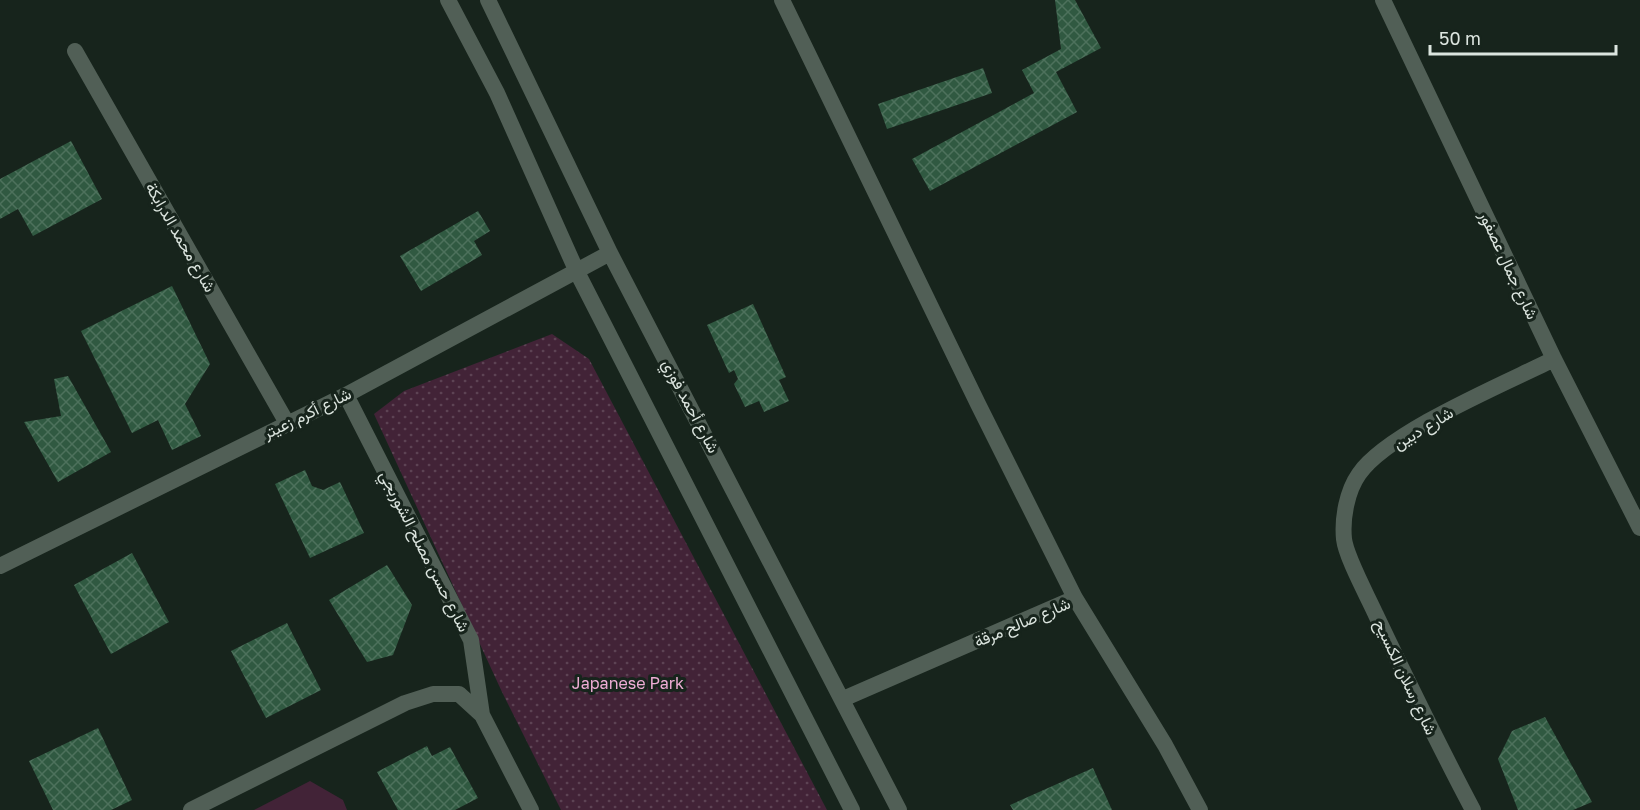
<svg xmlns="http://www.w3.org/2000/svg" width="1640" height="810" font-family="'Golos Text',Vazirmatn,sans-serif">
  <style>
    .grass { fill: #422337 }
    .park { fill: url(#park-dots) }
    .building { fill: url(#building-cross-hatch) }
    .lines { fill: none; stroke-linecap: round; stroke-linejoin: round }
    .minor { stroke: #515f56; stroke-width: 16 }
    .labels { text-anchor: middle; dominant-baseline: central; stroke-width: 6; stroke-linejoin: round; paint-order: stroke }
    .street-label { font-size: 16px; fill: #dce5df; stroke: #17241c }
    .park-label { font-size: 16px; fill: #eeadd5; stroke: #17241c }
  </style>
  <defs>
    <pattern id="park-dots" width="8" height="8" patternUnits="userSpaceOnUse" patternTransform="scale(1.5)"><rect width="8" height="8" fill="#422337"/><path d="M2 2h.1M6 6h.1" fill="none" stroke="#5d4354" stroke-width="1.8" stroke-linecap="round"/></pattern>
    <pattern id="building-cross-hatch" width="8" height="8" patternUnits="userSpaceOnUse" patternTransform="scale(1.5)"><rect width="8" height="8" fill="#305941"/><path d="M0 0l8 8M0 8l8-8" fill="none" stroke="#4d715c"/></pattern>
  </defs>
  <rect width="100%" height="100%" fill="#17241c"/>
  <path class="grass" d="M 310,781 L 343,800 L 347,810 L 254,810 Z"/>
  <path class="park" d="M 552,334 L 589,359 L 827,810 L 561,810 L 502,692 L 374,414 L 404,391 Z"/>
  <path class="building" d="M 1055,0 L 1075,0 L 1101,48 L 1056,72 L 1077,112 L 930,191 L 912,159 L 1034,93 L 1022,70 L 1061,49 Z
    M 983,68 L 992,93 L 887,129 L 878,104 Z
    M 71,141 L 102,199 L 33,236 L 18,209 L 0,219 L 0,179 Z
    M 478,211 L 490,231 L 474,241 L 482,255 L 421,291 L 400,256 Z
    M 172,286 L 210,364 L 185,404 L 201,436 L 172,450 L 158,420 L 132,433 L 81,331 Z
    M 753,304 L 786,377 L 779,380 L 789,401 L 764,412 L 759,401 L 745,407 L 734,384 L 738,379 L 734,370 L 729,373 L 707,325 Z
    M 68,376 L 111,452 L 58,482 L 24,422 L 61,416 L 54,379 Z
    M 305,470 L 312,486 L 323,490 L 340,482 L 364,533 L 310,558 L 275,484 Z
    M 132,553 L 169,622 L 111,654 L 74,585 Z
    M 387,565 L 412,605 L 393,655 L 367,662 L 329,600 Z
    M 287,623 L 321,690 L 266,718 L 231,651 Z
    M 1545,717 L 1592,802 L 1573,810 L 1518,810 L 1498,759 L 1512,731 Z
    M 98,728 L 132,800 L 111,810 L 53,810 L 29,761 Z
    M 427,746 L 432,756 L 450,747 L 478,798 L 455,810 L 398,810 L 377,772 Z
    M 1093,768 L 1112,810 L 1013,810 L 1010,805 Z"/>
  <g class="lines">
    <path class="minor" d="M 448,0 L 497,93 L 577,272 L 852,810
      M 488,0 L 610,253 L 899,810
      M 782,0 L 978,404 L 1075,598 L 1165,745 L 1200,810
      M 1383,0 L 1554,359 L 1640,528
      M 75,51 L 287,423
      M 346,395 L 471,640 L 482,715 L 531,810
      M 0,566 L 346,395 L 610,253
      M 843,699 L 1075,598
      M 191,810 L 405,703 L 433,694 L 459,694 L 482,715
      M 1473,810 C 1439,746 1407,680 1376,615 C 1368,597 1346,557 1344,539 C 1342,518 1347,491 1359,474 C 1388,432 1506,383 1554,359"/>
  </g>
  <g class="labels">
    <g class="street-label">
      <text transform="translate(181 237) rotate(60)">شارع محمد الدرابكة</text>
      <text transform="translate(1509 265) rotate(65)">شارع جمال عصفور</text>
      <text transform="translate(691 406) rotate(62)">شارع أحمد فوزي</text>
      <text transform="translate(307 413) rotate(-26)">شارع أكرم زعيتر</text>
      <text transform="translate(1423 428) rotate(-31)">شارع دبين</text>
      <text transform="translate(425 551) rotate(63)">شارع حسن مصلح الشوربجي</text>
      <text transform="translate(1022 622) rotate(-23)">شارع صالح مرقة</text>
      <text transform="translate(1406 677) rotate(65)">شارع رسلان الكسيح</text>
    </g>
    <g class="park-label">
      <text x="628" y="683">Japanese Park</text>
    </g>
  </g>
  <path d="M1430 45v9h186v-9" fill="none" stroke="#dce5df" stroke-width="3"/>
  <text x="1439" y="45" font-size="18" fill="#dce5df" stroke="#17241c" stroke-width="4.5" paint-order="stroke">50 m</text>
</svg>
